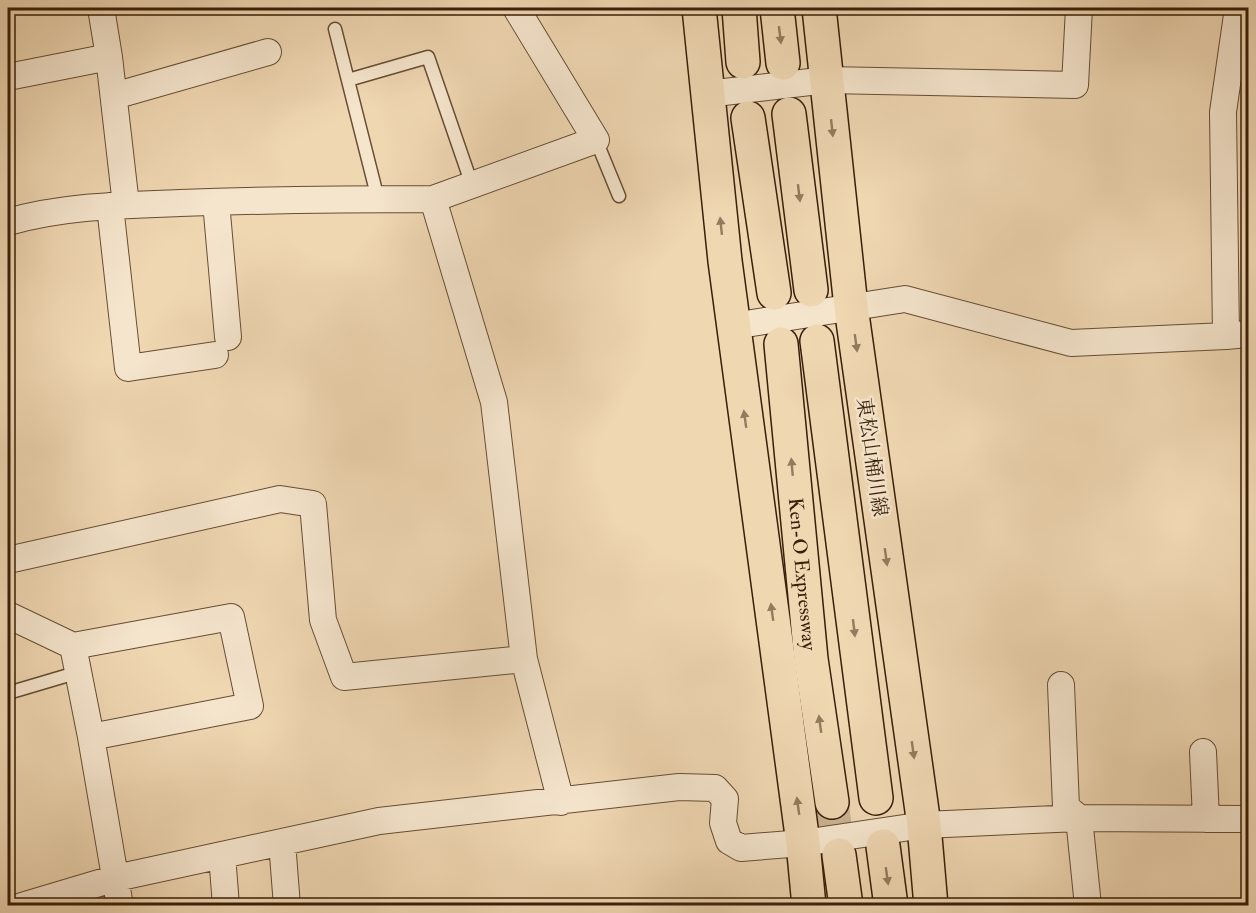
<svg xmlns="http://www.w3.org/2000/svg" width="1256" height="913" font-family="'IM FELL Double Pica','Noto Serif JP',serif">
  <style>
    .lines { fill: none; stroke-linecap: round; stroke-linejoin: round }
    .highway-tunnel { stroke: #cab290; stroke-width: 33; stroke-dasharray: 33 16; stroke-linecap: butt }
    .lane-casing { stroke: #664d33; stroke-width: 15 }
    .street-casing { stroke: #664d33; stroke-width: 28 }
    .primary-casing { stroke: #381f09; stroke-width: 36 }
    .highway-casing { stroke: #381f09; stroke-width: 36 }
    .lane { stroke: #f5e5cd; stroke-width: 12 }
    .street { stroke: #f5e5cd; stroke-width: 26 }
    .primary { stroke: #efd7b2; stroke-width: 33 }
    .highway { stroke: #efd7b2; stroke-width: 33 }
    .oneway { fill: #947b5e }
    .labels { text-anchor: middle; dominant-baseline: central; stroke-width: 5; stroke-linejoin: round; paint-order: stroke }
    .street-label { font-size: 20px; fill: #381f09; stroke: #f5e5cd }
  </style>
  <rect width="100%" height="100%" fill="#efd7b2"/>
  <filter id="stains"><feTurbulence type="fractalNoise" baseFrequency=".00333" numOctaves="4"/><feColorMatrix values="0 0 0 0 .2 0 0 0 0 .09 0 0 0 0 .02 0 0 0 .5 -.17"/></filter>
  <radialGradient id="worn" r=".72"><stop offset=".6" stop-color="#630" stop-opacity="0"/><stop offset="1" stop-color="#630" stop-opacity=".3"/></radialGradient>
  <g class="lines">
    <path class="highway-tunnel" d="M 832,802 L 839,855"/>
    <defs>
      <path id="lane" d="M 335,29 L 378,199
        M 348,80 L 428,57 L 472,185
        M 596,140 L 619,196
        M 8,693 L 79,672"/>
      <path id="street" d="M 101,8 L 109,57 L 126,205
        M 8,77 L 109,57
        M 707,94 L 827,80 L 1075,85 L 1079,8
        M 114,96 L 268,52
        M 433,199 L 596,140 L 516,8
        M 216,202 L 228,337
        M 110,206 L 128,368 L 215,355
        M 8,222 C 63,206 123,205 180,203 C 265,200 349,199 433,199 L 494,402 L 524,659 L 561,802
        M 733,326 L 905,299 L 1071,343 L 1226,336 L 1248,334
        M 1226,336 L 1223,112 L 1238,8
        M 8,560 L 280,499 L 313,504 L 323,620 L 344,677 L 524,659
        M 8,615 L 73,646 L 231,617 L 250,706 L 91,737 L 73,646
        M 1061,685 L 1066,807 L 1079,818 L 1088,906
        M 91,737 L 120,906
        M 1203,752 L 1206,819
        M 282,842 L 287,906
        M 222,855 L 226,906
        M 22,906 L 116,878 L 379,821 L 679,787 L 715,788 L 725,799 L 723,823 L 729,841 L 741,848 L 803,843 L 924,825 L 1079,818 L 1248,819"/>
      <path id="primary" d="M 699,8 L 725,261 L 803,843 L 809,906
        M 819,8 L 851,307 L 924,825 L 931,906"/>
      <g id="highway">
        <path d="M 739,8 L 743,62"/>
        <path d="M 777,8 L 783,63"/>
        <path d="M 789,114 L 811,290"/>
        <path d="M 748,118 L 774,293"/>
        <path d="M 817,341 L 876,798"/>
        <path id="s1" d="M 781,344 L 811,659 L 832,802"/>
        <path d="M 883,846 L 891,906"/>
        <path d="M 839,855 L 846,906"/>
      </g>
    </defs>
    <use href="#lane" class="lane-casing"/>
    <use href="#street" class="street-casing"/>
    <use href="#primary" class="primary-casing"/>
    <use href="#highway" class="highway-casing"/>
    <use href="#lane" class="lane"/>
    <use href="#street" class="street"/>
    <use href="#primary" class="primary"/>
    <use href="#highway" class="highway"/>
  </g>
  <defs><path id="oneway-solid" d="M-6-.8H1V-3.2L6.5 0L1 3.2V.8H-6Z" transform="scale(1.5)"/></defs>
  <g class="oneway">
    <use href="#oneway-solid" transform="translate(780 35) rotate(83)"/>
    <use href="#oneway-solid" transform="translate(832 128) rotate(84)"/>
    <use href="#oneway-solid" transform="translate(799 193) rotate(83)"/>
    <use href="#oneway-solid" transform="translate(721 226) rotate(-96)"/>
    <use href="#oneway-solid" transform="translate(856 343) rotate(82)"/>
    <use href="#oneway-solid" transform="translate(745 419) rotate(-98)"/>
    <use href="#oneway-solid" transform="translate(792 467) rotate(-95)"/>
    <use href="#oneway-solid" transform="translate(886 557) rotate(82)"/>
    <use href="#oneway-solid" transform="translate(772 612) rotate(-98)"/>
    <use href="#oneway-solid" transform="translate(854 628) rotate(83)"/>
    <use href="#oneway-solid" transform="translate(820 724) rotate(-98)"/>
    <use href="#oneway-solid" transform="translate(913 750) rotate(82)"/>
    <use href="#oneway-solid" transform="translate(798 806) rotate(-98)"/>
    <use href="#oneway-solid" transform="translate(887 876) rotate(82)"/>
  </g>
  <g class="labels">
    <g class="street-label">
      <text transform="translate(872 457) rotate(82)">東松山桶川線</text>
      <text stroke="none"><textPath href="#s1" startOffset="231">Ken-O Expressway</textPath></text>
    </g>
  </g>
  <rect width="1256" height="913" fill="none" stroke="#efd7b2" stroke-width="30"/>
  <rect x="9" y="9" width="1238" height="895" fill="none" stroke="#381f09" stroke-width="3"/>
  <rect x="15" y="15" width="1226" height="883" fill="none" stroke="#381f09" stroke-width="1.5"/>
  <rect width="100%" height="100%" filter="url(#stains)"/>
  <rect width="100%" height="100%" fill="url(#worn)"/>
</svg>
